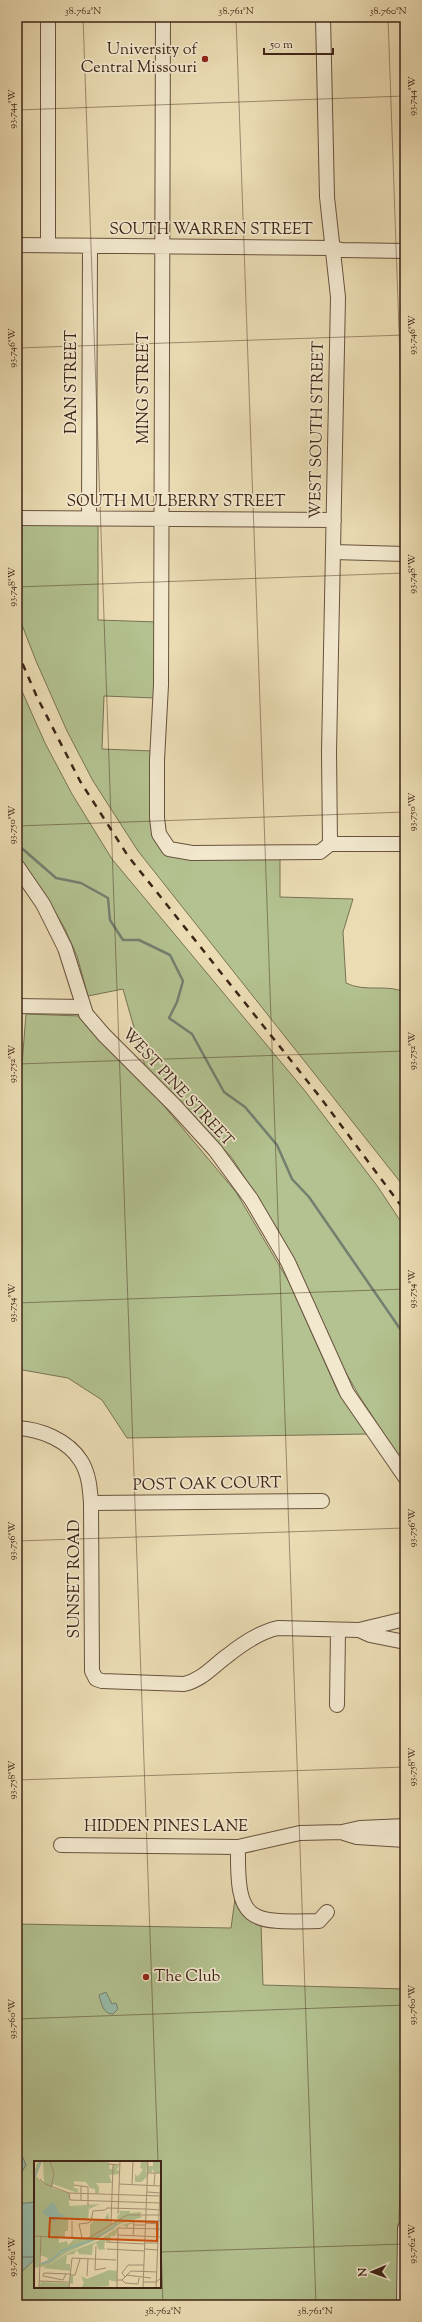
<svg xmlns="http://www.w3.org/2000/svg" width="422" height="2322" font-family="'Sorts Mill Goudy',serif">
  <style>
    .green { fill: #b3c290; stroke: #787354; fill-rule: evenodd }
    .water { fill: #98bcab; stroke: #747f70 }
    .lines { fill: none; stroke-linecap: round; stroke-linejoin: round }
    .stream { stroke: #747f70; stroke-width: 2.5 }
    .minor-casing { stroke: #69523e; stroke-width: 16 }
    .minor { stroke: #f2e8ce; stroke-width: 14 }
    .rail { stroke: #3e2417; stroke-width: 2.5; stroke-dasharray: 7 7; stroke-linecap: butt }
    .ticks { fill: none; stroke: #3e2417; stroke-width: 1; stroke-opacity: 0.45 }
    .poi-dot { fill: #8f2418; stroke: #f2e8ce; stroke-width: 1.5 }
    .labels { text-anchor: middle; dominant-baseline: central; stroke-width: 3.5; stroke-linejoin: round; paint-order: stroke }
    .poi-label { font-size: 16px; fill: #3e2417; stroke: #f2e8ce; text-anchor: end }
    .street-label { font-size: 16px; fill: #3e2417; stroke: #f2e8ce }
    .inset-river { fill: none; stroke: #98bcab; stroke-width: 2 }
    .inset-road { fill: none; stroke: #a69275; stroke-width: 1 }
    .view { fill: #ce510e; fill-opacity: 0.15; stroke: #ce510e; stroke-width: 2 }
    .inset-edge { fill: none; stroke: #3e2417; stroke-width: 2 }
    .neatline { fill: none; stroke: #3e2417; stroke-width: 1.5 }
    .ticks-label { font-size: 10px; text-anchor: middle; fill: #3e2417 }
  </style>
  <rect width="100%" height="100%" fill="#ebdcb3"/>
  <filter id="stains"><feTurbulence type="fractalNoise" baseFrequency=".005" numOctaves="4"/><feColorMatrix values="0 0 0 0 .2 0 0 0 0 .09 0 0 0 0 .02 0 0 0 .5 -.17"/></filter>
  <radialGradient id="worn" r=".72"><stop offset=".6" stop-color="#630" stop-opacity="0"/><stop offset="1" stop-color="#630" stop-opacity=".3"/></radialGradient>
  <path class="green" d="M 17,522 L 98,522 L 98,620 L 158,622 L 155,698 L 104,696 L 102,749 L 153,751 L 165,851 L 280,856 L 280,897 L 353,899 L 343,932 L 346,983 C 365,993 390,983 405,993 L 405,1188 L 138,851 L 93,781 L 67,731 L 36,661 L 17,612 Z
    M 17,680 L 45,743 L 72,794 L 112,859 L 305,1091 L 378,1187 L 405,1228 L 405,1466 L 358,1394 L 340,1362 L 279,1232 L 256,1195 L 232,1158 L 182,1103 L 145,1066 L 123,989 L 88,996 L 77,956 L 65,929 L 45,894 L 17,858 Z
    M 26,1014 L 80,1016 L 159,1100 L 236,1192 L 289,1282 L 338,1392 L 368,1434 L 127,1438 L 102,1400 L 68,1378 L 17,1369 L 17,1078 L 21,1077 Z
    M 235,1899 L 241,1908 L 261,1924 L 263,1985 L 405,1989 L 397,2305 L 17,2305 L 17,1924 L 231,1928 ZM 35,2162 L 160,2162 L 160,2287 L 35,2287 Z"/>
  <path class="water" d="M 106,1992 L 112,2004 L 116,2003 L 118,2009 L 113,2014 C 103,2014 101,2003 99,1995 Z
    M 17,2144 L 26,2165 L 17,2180 Z
    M 35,2202 L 35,2259 L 17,2276 L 17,2204 Z"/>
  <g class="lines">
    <path class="stream" d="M 17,844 L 56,878 L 81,883 L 108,898 L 110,920 L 123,940 L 139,940 L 170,955 L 183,981 L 177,1002 L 169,1018 L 192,1034 L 224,1092 L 245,1107 L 277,1145 L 292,1179 L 309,1197 L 405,1336"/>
    <defs>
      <path id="minor" d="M 48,17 L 48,245
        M 163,17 L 161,685 L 157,760 L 157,818 L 159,834 L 169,849 L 192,853 L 320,852 L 330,844 L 405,844
        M 323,17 L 327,197 L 338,297 L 329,752 L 330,844
        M 17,245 L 333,248 L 342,250 L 405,251
        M 17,518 L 334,520
        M 89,518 L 90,247
        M 333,552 L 405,554
        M 17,866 L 43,904 L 65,948 L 86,1014 L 104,1035 L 175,1106 L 215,1150 L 251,1199 L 288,1262 L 347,1393 L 405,1477
        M 17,1006 L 83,1007
        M 17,1428 C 40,1429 68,1440 81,1461 C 89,1474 90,1489 91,1503 L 92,1671 L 96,1679 L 102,1681 L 184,1684 C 202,1680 212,1667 227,1656 C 242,1644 259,1632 278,1628 L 359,1630 L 405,1619
        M 91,1503 L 322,1501
        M 359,1630 L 370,1635 L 405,1642
        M 337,1705 L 338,1630
        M 344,1833 L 357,1837 L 405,1840
        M 61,1845 L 238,1847 L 300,1833 L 342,1832 L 360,1828 L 405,1826
        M 238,1847 C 237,1922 247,1923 319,1921 L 327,1912
        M 404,2305 L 405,2228"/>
    </defs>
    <use href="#minor" class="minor-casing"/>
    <use href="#minor" class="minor"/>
    <path class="rail" d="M 17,651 L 37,697 L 80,781 L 128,856 L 320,1097 L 405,1211"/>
  </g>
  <path class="ticks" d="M 83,17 L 158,2162M 236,17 L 316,2305M 388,17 L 405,502M 17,110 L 405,96M 17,348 L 405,335M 17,587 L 405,573M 17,826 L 405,812M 17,1064 L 405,1051M 17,1303 L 405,1289M 17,1541 L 405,1528M 17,1780 L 405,1767M 17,2019 L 405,2005M 160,2214 L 163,2305M 160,2252 L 405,2244M 17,2257 L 35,2257"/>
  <g class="poi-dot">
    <circle cx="205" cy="59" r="4"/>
    <circle cx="146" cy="1977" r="4"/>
  </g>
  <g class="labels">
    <g class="poi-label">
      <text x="197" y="50">University of<tspan x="197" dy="18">Central Missouri</tspan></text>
      <text x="154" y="1977" text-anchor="start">The Club</text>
    </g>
    <g class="street-label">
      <text x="211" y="230">SOUTH WARREN STREET</text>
      <text transform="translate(72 382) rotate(-90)">DAN STREET</text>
      <text transform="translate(144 388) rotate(-90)">MING STREET</text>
      <text transform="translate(318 430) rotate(-89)">WEST SOUTH STREET</text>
      <text x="176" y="502">SOUTH MULBERRY STREET</text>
      <text transform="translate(177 1088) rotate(47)">WEST PINE STREET</text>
      <text transform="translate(207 1485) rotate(-1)">POST OAK COURT</text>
      <text transform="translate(75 1579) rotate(-90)">SUNSET ROAD</text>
      <text x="166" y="1827">HIDDEN PINES LANE</text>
    </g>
  </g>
  <g transform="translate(34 2161)">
    <rect width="127" height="127" fill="#ebdcb3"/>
    <path d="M 8,0 L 2,15 L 10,23 L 9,0 L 74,0 L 76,8 L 79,8 L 79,4 L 85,5 L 82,9 L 86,10 L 85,13 L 75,14 L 78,22 L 62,22 L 65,26 L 65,32 L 61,32 L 61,28 L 56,27 L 52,21 L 40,20 L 40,27 L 44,28 L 44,32 L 19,23 L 18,27 L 35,32 L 35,45 L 66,43 L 55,48 L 54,59 L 34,58 L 34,70 L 31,70 L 31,76 L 25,76 L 25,82 L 33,80 L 34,84 L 41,77 L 53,78 L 56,75 L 56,64 L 60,59 L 70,59 L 74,52 L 76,63 L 84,60 L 83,55 L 86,53 L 85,50 L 95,50 L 95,48 L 96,52 L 107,51 L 106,55 L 109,56 L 86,63 L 62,79 L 34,91 L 12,105 L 6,106 L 7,102 L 13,100 L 14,97 L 6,94 L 5,106 L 0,107 L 0,12 L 3,2 ZM 114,0 L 114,5 L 119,5 L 119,0 L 127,0 L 126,12 L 121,12 L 118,8 L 118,11 L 114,11 L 112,6 L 113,16 L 107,21 L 101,21 L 101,13 L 103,15 L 105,13 L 103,18 L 109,8 L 106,7 L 107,1 ZM 109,58 L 94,64 L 94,67 L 89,64 L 85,66 L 81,75 L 77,75 L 76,81 L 71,80 L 70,87 L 73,88 L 65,89 L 62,82 L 59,84 L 58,94 L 45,93 L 43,89 L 40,93 L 33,94 L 32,103 L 36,103 L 36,110 L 9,107 L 36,91 L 64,80 L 87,64 ZM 75,109 L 83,110 L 83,121 L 75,119 L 75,125 L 47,127 L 50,122 L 47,115 L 53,118 ZM 39,114 L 39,123 L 35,122 L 35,127 L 5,127 L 7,121 L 34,122 L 36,115 Z" fill="#b3c290"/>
    <path d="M 18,41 L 22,44 L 24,52 L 32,55 L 21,57 L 22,62 L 8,51 Z" fill="#98bcab"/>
    <path class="inset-river" d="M 0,18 L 7,0M 7,103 L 18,99 L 27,90 L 58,79 L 79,67 L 83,62"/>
    <path class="inset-road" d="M 16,0 L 20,13 L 17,26M 74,3 L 86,4M 114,12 L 127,12M 6,18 L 11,23 L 35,32 L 127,35M 85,23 L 127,25M 98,23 L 99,0M 40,24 L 54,26 L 54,45M 120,25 L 121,12M 113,31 L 127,32M 35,32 L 36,39 L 126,42M 47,39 L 47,25M 112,48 L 127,49M 71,49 L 73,47 L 112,48M 84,53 L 86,0M 38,60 L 38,77M 54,62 L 57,60 L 59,50 L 71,49M 112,62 L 125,63M 77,63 L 79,4M 99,64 L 112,64M 84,74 L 127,76M 0,75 L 53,78 L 93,54 L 127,54M 99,75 L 100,60 L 127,60M 48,77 L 45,63 L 54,62M 72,81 L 111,83M 111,82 L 124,82M 62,85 L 61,109 L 72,107M 73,88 L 110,90M 111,88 L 124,89M 32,113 L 29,119 L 9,115 L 10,112 L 36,113M 36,114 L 41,114 L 46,98M 92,114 L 117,117M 53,115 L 54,98M 91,116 L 88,112 L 94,104 L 110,104M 83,119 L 88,119 L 97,110 L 123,111M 88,119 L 91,122 L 104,123 L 105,117M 5,120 L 34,121M 109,121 L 122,121 L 127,117M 5,127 L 7,75M 35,127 L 38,97 L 82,99M 83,127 L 84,67 L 127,68M 109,127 L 114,0M 122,127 L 127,7"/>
    <path class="view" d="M 16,57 L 123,61 L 123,80 L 15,76 Z"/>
    <rect width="127" height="127" class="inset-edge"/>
  </g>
  <rect width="422" height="2322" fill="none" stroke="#ebdcb3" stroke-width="44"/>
  <g transform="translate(372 2272) rotate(268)" stroke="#f2e8ce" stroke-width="3" paint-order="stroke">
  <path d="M0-3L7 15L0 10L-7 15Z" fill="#3e2417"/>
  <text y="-6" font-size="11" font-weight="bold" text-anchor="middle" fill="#3e2417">N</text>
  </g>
  <path d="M264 48v6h69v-6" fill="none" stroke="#3e2417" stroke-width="2"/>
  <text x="270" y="48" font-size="12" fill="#3e2417" stroke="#f2e8ce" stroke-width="3" paint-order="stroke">50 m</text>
  <rect x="22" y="22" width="378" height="2278" class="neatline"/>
  <g class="ticks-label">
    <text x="83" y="14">38.762°N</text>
    <text x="236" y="14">38.761°N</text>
    <text x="388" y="14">38.760°N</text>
    <text transform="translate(411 96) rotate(-90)" y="4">93.744°W</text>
    <text transform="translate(11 109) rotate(-90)" y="4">93.744°W</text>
    <text transform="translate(411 335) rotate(-90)" y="4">93.746°W</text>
    <text transform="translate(11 348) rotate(-90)" y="4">93.746°W</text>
    <text transform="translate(411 574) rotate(-90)" y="4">93.748°W</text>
    <text transform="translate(11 587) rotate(-90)" y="4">93.748°W</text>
    <text transform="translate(411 812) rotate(-90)" y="4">93.750°W</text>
    <text transform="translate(11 825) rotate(-90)" y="4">93.750°W</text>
    <text transform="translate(411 1051) rotate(-90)" y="4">93.752°W</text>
    <text transform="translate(11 1064) rotate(-90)" y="4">93.752°W</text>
    <text transform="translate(411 1289) rotate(-90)" y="4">93.754°W</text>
    <text transform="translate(11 1303) rotate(-90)" y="4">93.754°W</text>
    <text transform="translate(411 1528) rotate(-90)" y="4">93.756°W</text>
    <text transform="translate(11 1541) rotate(-90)" y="4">93.756°W</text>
    <text transform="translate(411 1767) rotate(-90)" y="4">93.758°W</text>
    <text transform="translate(11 1780) rotate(-90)" y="4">93.758°W</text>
    <text transform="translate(411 2005) rotate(-90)" y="4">93.760°W</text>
    <text transform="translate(11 2019) rotate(-90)" y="4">93.760°W</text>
    <text transform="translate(411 2244) rotate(-90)" y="4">93.762°W</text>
    <text transform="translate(11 2257) rotate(-90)" y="4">93.762°W</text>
    <text x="163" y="2314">38.762°N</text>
    <text x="315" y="2314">38.761°N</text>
  </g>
  <rect width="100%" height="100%" filter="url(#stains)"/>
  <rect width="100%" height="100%" fill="url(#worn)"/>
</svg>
